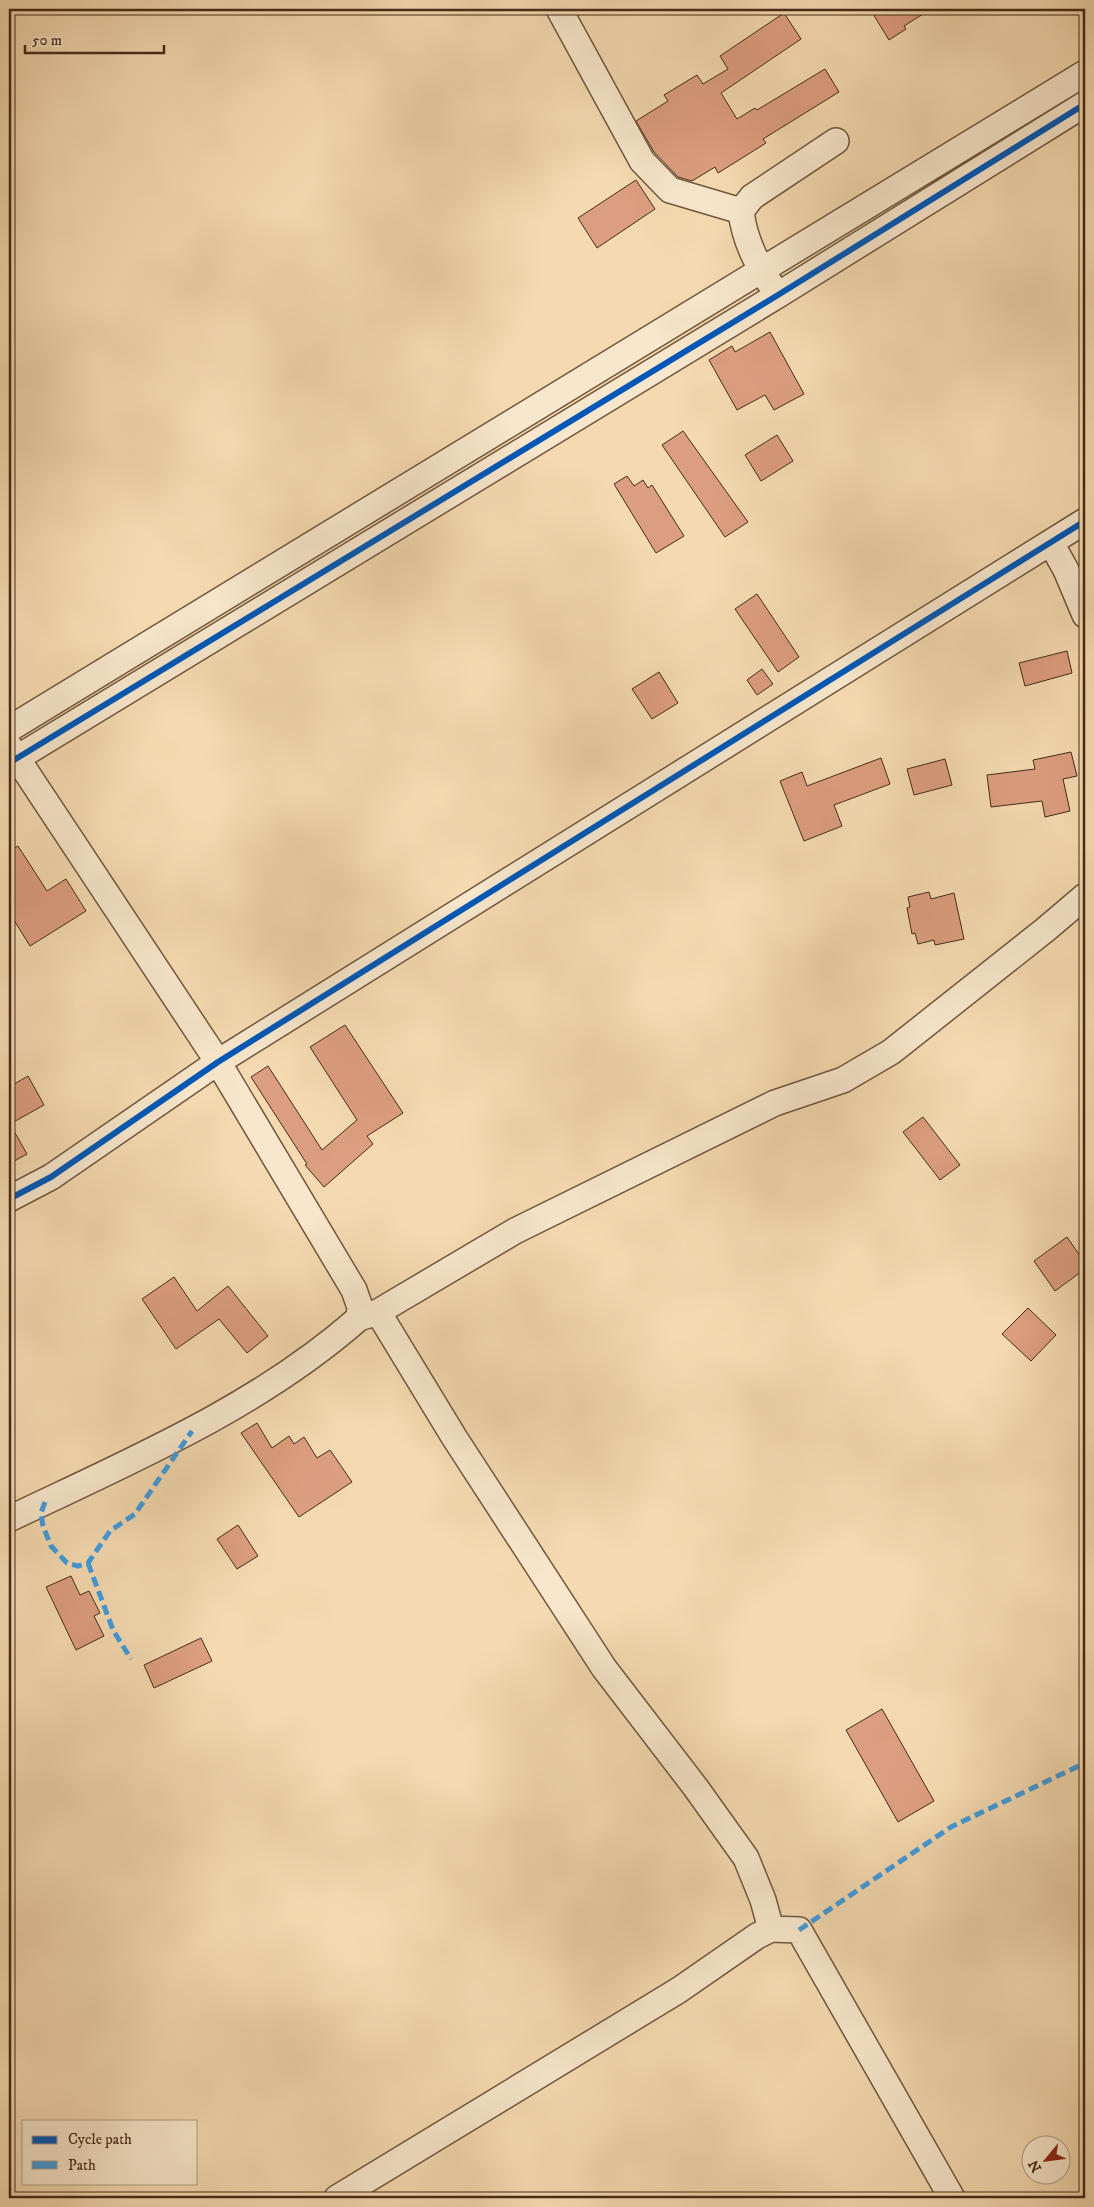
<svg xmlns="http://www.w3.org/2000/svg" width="1094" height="2207" font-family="'IM FELL DW Pica',serif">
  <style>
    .building { fill: #dc9e80; stroke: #452b18 }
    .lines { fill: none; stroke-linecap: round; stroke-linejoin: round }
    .minor-casing { stroke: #71573e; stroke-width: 28 }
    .minor { stroke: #f8e7cc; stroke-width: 25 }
    .quiet { stroke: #409cdf; stroke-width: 5; stroke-dasharray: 10 5; stroke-linecap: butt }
    .cycleway-casing { stroke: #f8e7cc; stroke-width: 9 }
    .cycleway { stroke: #0057b8; stroke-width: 6 }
  </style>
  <rect width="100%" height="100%" fill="#f5dab1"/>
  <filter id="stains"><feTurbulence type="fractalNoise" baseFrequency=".004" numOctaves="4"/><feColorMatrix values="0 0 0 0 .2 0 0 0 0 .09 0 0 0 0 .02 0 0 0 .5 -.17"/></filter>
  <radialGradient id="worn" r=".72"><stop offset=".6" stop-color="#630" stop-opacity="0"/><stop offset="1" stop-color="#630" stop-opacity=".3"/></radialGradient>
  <path class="building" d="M 870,9 L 931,9 L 904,26 L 906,29 L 889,40 Z
    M 784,13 L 801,39 L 721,93 L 737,119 L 755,108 L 757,110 L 825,69 L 839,92 L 763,139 L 766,143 L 718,173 L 715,167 L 692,181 L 678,177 L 654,152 L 636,121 L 668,101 L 664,95 L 697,75 L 703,84 L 728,69 L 720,56 Z
    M 636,180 L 655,209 L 597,248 L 578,218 Z
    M 770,332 L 804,394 L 774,410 L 765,395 L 737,410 L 709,360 L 732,346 L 735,352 Z
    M 683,431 L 748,522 L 725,537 L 662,445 Z
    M 777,435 L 793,461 L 761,481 L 745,455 Z
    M 627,476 L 634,486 L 643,480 L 648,488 L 652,485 L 684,536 L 656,553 L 614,484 Z
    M 757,594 L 799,657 L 778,672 L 735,609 Z
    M 1067,651 L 1072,673 L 1025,686 L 1019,663 Z
    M 762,669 L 773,684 L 757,695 L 747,680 Z
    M 659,672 L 678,703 L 652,719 L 632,689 Z
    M 1071,752 L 1077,776 L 1063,779 L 1070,811 L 1045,817 L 1042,801 L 991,807 L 987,775 L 1035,769 L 1033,760 Z
    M 881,758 L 890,784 L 834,805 L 842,826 L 804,841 L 780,781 L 802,772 L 807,786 Z
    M 945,759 L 952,785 L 914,795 L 907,769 Z
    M 18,846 L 47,891 L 66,879 L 86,911 L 30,946 L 9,912 L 9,851 Z
    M 929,892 L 931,899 L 954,893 L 964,939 L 935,945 L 934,940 L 918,944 L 915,933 L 912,934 L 907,908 L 910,907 L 908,897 Z
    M 345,1025 L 403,1113 L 367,1136 L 373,1144 L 324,1187 L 305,1165 L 307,1164 L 251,1077 L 268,1066 L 322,1150 L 357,1120 L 310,1047 Z
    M 28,1076 L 44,1105 L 10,1124 L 27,1154 L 9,1164 L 9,1087 Z
    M 923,1117 L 960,1165 L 940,1180 L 903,1132 Z
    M 1067,1237 L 1085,1263 L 1085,1269 L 1055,1291 L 1034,1261 Z
    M 174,1277 L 197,1311 L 228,1286 L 268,1336 L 247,1353 L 219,1319 L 176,1349 L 142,1299 Z
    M 1028,1308 L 1056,1335 L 1031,1361 L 1002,1334 Z
    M 257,1423 L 272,1448 L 289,1436 L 294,1444 L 304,1437 L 317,1458 L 330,1450 L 352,1482 L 299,1517 L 241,1433 Z
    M 238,1525 L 258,1556 L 237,1569 L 217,1539 Z
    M 71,1576 L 80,1595 L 89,1591 L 100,1613 L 94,1616 L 104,1636 L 76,1650 L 46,1587 Z
    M 201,1638 L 212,1661 L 154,1688 L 144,1665 Z
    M 882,1709 L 934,1801 L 898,1822 L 846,1730 Z"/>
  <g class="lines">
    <defs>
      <path id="minor" d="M 559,9 L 642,161 L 670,190 L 741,211
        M 771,285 C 756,263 744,238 741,211 L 752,197 L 836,141
        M 1051,543 L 1066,570 L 1085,615
        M 9,729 L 1085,73
        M 9,746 L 218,1062 L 354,1290 L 360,1307 L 359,1318 C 257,1408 130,1461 9,1519
        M 9,763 L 778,295 L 1085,104
        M 9,1199 L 51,1177 L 218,1062 L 1085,521
        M 378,1312 L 454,1437 L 604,1668 L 696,1788 L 746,1858 L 763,1900 L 771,1929
        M 359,1318 L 378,1312 L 515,1231 L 775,1103 L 843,1080 L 891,1052 L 1045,930 L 1085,896
        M 337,2198 L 679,1990 L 757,1936 L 771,1929 L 799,1930 L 952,2198"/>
    </defs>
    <use href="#minor" class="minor-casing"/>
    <use href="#minor" class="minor"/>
    <path class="quiet" d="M 45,1502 L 41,1513 L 43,1526 L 51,1546 L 67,1563 L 78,1566 L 88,1563 L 110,1531 L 135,1514 L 192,1431
      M 88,1563 L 113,1630 L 131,1659
      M 799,1930 L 951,1827 L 1085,1763"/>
    <defs>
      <path id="cycleway" d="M 9,763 L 778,295 L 1085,104
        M 9,1199 L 51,1177 L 218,1062 L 1085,521"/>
    </defs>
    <use href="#cycleway" class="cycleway-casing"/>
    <use href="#cycleway" class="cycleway"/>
  </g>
  <rect width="1094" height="2207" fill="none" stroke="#f5dab1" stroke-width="30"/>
  <rect x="10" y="10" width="1074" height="2187" fill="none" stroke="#452b18" stroke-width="2.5"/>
  <rect x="15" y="15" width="1064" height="2177" fill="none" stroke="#452b18"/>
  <rect x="22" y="2120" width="175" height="65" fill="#f8e7cc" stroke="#b09c84"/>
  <rect x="32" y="2136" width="25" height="8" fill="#0057b8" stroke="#b09c84"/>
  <text x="68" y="2144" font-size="15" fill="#452b18">Cycle path</text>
  <rect x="32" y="2161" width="25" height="8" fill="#409cdf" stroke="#b09c84"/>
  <text x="68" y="2170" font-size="15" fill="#452b18">Path</text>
  <g transform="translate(1046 2160) rotate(241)"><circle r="24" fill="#f8e7cc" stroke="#b09c84"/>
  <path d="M0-4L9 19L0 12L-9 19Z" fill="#8f2418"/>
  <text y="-8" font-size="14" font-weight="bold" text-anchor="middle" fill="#452b18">N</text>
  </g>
  <path d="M25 45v8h139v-8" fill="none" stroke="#452b18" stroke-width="2.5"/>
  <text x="32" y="45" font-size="15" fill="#452b18" stroke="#f8e7cc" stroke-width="4" paint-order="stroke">50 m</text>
  <rect width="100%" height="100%" filter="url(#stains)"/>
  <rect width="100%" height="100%" fill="url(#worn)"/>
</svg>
